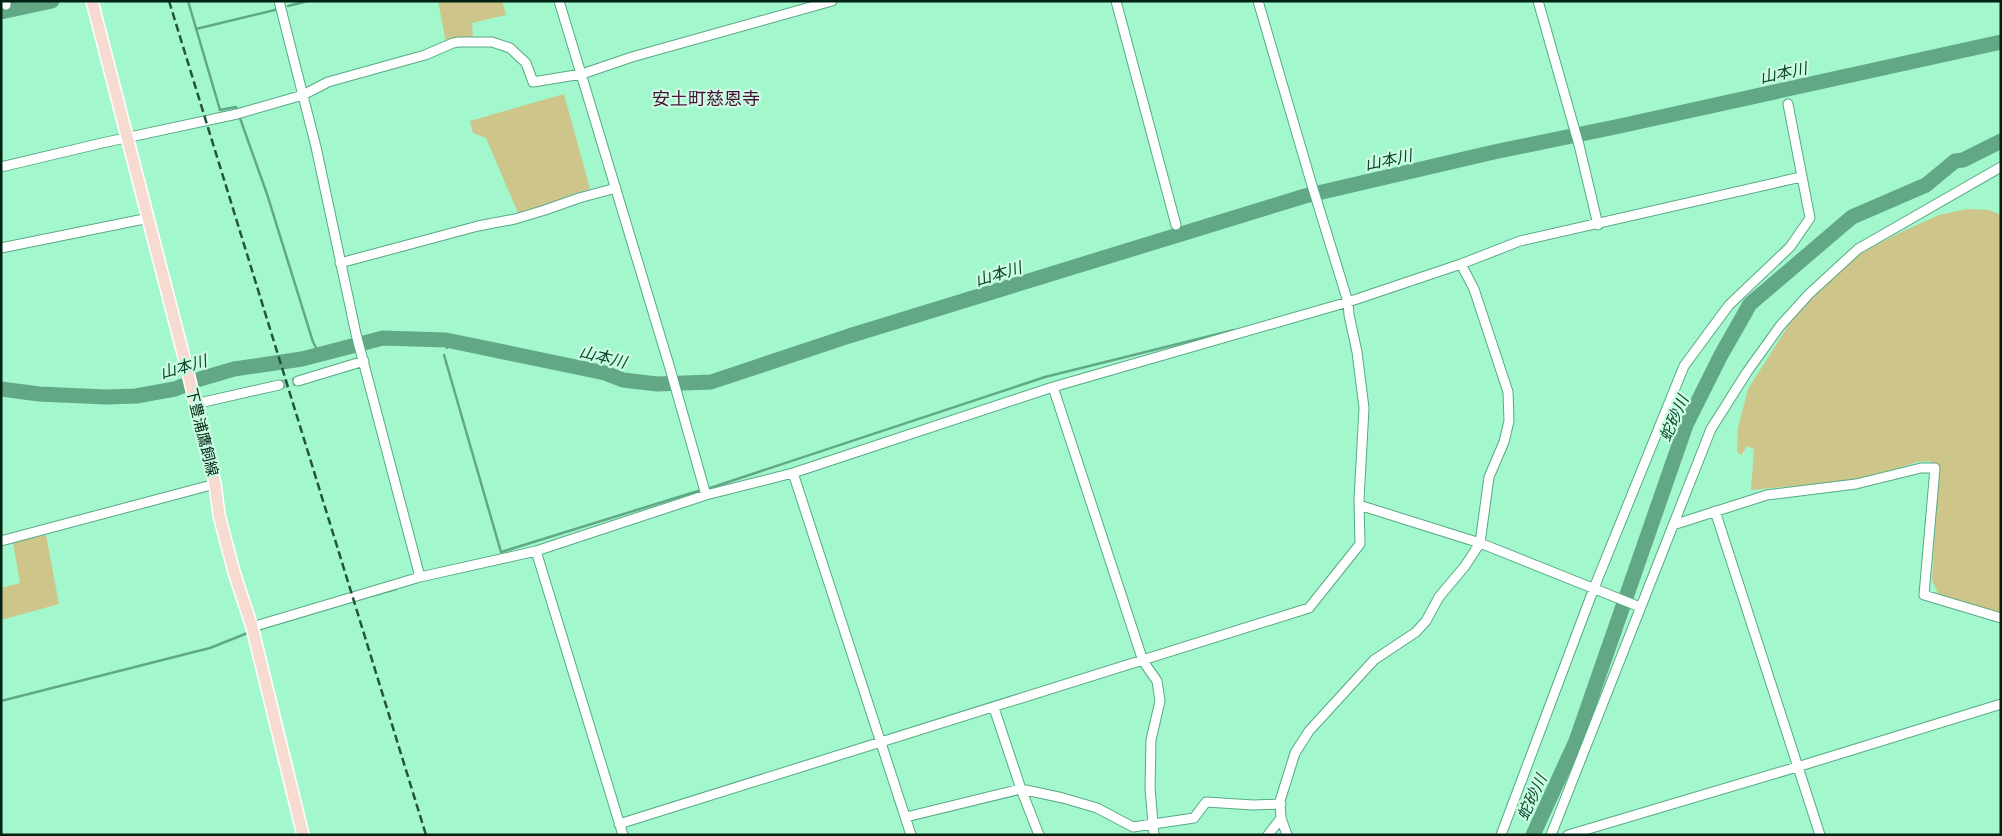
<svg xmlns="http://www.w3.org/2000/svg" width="2002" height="836" font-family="Commissioner,'Noto Sans JP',sans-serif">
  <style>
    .green { fill: #cdc589 }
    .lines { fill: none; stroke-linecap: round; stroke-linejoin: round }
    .stream { stroke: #62a886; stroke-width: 2.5 }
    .river { stroke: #62a886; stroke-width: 15 }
    .minor-tunnel { stroke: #82cca8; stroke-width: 9; stroke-dasharray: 9 4.5; stroke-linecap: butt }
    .minor-casing { stroke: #56aa83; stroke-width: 11 }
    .major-casing { stroke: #fff; stroke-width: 14 }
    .minor { stroke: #fff; stroke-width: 9 }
    .major { stroke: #f7dad0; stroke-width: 11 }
    .rail { stroke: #25533f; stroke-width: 2.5; stroke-dasharray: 8 4; stroke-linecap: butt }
    .labels { text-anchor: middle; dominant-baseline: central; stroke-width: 4.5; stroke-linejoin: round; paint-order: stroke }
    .street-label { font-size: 15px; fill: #002214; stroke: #cbfce2 }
    .water-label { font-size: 16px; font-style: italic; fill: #0d4731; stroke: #cbfce2 }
    .quarter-label { font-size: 18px; fill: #4b113a; stroke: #cbfce2 }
  </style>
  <rect width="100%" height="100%" fill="#a2f7cd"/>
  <path class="green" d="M 438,1 L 502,1 L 506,15 L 472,23 L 473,38 L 446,43 Z
    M 564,94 L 590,189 C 566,196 543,206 518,213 L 486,138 L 473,133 L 470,121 Z
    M 1967,209 L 1989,210 L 2001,215 L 2001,613 L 1940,598 L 1932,580 L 1938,476 L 1930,461 L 1918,462 L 1856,480 L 1751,490 L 1754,449 L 1747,446 L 1741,455 L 1737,452 L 1738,428 L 1748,389 L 1809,293 L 1854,257 L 1897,234 L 1939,215 Z
    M 46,535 L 59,604 L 1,620 L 1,588 L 20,583 L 13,542 Z"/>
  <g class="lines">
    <path class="stream" d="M 188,1 L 220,110 L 236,107 L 267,194 L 313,342 L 320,355
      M 288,6 L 308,1
      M 196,29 L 279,9
      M 446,340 L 447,348
      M 444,355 L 501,552 L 698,491
      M 710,488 L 1045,377 L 1234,330
      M 371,596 L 396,589
      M 1,701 L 190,653 L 210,648 L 250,632"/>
    <path class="river" d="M 1,12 L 52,1
      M 1,389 L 39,394 L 106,397 L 136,396 L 175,389 L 200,379 L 234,369 L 302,359 L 383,338 L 446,340 L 605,373 L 623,380 L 657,384 L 711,382 L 849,336 L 1305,196 L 1494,152 L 1620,126 L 2001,42
      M 1533,835 L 1576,741 L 1686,425 L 1721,355 L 1750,304 L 1852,217 L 1926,185 L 1955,161 L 1963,160 L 2001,141"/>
    <path class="minor-tunnel" d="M 279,385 L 298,381"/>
    <defs>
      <path id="minor" d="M 6,1 L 6,5
        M 279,1 L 316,147 L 356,334 L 420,577
        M 559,1 L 669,365 L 706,495
        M 1116,1 L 1176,225
        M 1538,1 L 1579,145 L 1598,225
        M 1,167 L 102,143 L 237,114 L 303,95 L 328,82 L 425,55 L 453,43 L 459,42 L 492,42 L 510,48 L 526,63 L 533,82 L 582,74 L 632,57 L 832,1
        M 1,248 L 149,218
        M 340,263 L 478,226 L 515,219 L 545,210 L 579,198 L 616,188
        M 298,381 L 364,361
        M 1053,387 L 1143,661 L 1157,681 L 1160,701 L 1151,740 L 1150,788 L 1154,835
        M 195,404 L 279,385
        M 793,473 L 911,835
        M 1359,505 L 1480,543 L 1640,607
        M 1715,511 L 1820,835
        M 1673,525 L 1767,495 L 1856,484 L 1921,468 L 1935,468 L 1924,595 L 2001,618
        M 1,541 L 215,484
        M 536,551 L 623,835
        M 252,627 L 420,577 L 536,551 L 706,495 L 793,473 L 1053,387 L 1348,302 L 1461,264 L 1520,241 L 1801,177
        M 994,708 L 1021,789 L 1039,835
        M 906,817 L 1021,789 L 1063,798 L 1097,808 L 1133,827 L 1194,818 L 1206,802 L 1253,805 L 1281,804
        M 619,824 L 1309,608 L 1360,544 L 1359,500 L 1364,408 L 1357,352 L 1349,315 L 1348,302 L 1311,182 L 1258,1
        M 1268,835 L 1281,818
        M 1287,835 L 1281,818 L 1280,801 L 1295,753 L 1309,731 L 1374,660 L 1416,632 L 1426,621 L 1439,597 L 1465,566 L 1480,543 L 1489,477 L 1504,442 L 1509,421 L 1508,392 L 1474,289 L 1461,264
        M 1501,835 L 1594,588 L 1684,366 L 1729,305 L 1790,247 L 1810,218 L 1788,104
        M 1551,835 L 1711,429 L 1747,372 L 1780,326 L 1809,294 L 1858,249 L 2001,167
        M 1568,835 L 1797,767 L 2001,704"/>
      <path id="major" d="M 92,1 L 188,373 L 215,484 L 219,515 L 234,572 L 252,627 L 303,835"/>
    </defs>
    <use href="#minor" class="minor-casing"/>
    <use href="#major" class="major-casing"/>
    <use href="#minor" class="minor"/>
    <use href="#major" class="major"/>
    <path class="rail" d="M 169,1 L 426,835"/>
  </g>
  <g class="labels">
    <g class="street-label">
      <text transform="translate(203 432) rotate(76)">下豊浦鷹飼線</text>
    </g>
    <g class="water-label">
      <text transform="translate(1783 72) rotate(-12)">山本川</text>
      <text transform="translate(1388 159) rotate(-12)">山本川</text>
      <text transform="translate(998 273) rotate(-17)">山本川</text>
      <text transform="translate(603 356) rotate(14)">山本川</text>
      <text transform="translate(183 366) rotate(-16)">山本川</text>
      <text transform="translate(1673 418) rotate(-66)">蛇砂川</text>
      <text transform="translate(1531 797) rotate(-65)">蛇砂川</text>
    </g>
    <g class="quarter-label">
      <text x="706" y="98">安土町慈恩寺</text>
    </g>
  </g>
  <rect width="2002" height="836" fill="none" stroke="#002214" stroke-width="5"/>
</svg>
